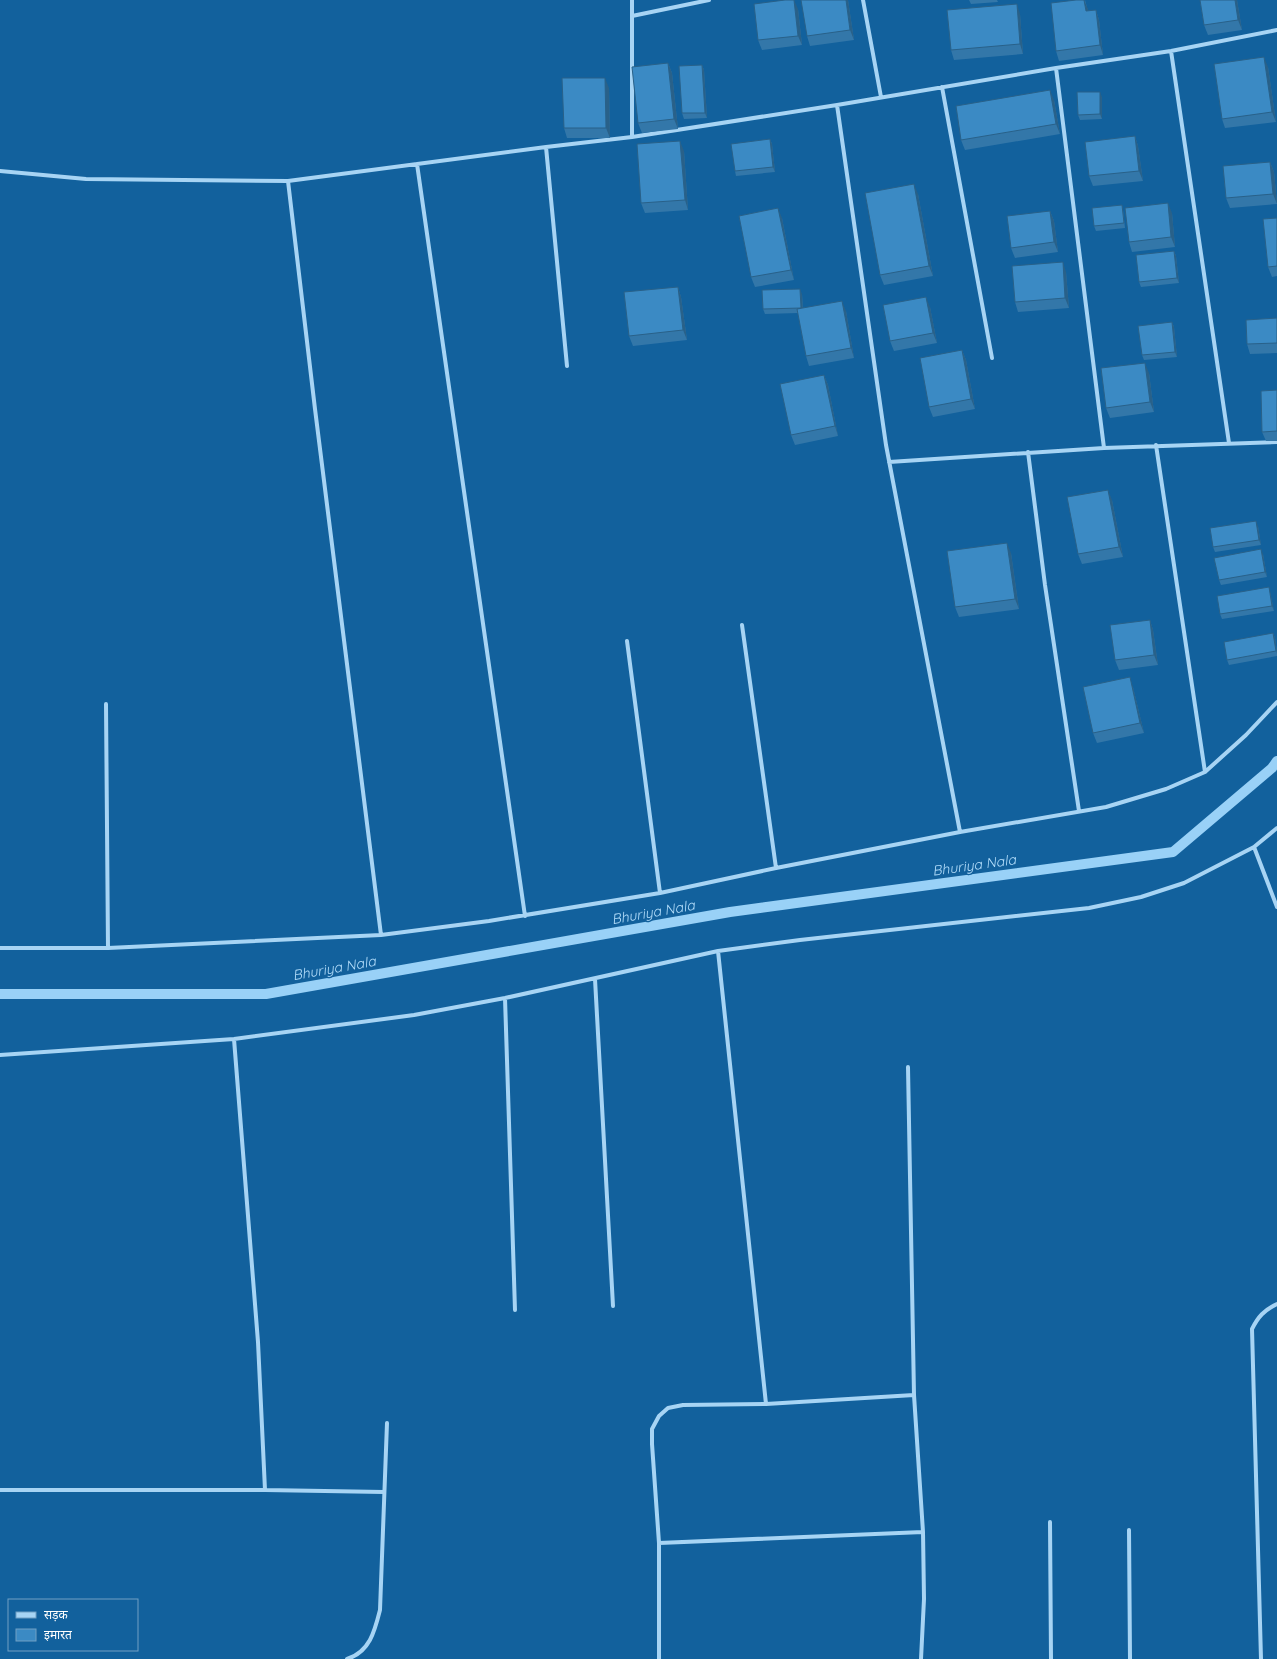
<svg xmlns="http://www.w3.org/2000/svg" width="1277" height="1659" font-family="Quicksand,'Noto Sans Devanagari',sans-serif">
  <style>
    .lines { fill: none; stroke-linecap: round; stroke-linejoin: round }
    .stream { stroke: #99d1f7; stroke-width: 10 }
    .minor { stroke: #a7d4f4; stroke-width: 4 }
    .wall { fill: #3377a9 }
    .shaded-wall { fill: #296189 }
    .building { fill: #3b8ac4; stroke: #296189 }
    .labels { text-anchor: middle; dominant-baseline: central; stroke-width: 3; stroke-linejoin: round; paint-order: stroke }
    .water-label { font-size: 14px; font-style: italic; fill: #b4defb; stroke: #12619d }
  </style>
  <rect width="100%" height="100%" fill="#12619d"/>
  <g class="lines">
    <path class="stream" d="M 0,994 L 266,994 L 730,912 L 1173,852 L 1272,768 L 1277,761"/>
    <path class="minor" d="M 632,0 L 632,137
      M 863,0 L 881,97
      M 632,16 L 709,0
      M 1171,51 L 1229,443
      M 1056,68 L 1104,448
      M 942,87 L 992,358
      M 837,105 L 886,445 L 960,832
      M 546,147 L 567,366
      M 417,164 L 525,916
      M 0,171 L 86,179 L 288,181 L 546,147 L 632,137 L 837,105 L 1056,68 L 1171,51 L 1277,30
      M 288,181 L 315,409 L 381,935
      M 1156,445 L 1205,772
      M 1028,452 L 1045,585 L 1079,811
      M 889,462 L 1104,448 L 1277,442
      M 742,625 L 776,868
      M 627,641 L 660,893
      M 106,704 L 108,948
      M 1254,847 L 1277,907
      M 0,948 L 108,948 L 381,935 L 489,921 L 660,893 L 776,868 L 960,832 L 1106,807 L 1166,789 L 1205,772 L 1246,735 L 1277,702
      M 718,951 L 766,1404
      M 595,979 L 613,1306
      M 505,998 L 515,1310
      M 234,1039 L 258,1342 L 265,1490
      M 0,1055 L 234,1039 L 414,1015 L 505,998 L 718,951 L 800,940 L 1089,908 L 1141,897 L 1184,883 L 1254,847 L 1277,828
      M 908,1067 L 914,1395 L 923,1532 L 924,1599 L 921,1659
      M 0,1490 L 265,1490 L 384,1492
      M 1050,1522 L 1051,1659
      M 1129,1530 L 1130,1659
      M 659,1543 L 923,1532
      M 347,1659 C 370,1652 375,1630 380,1610 L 387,1423
      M 659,1659 L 659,1543 L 652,1444 L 652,1429 L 659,1416 L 668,1408 L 683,1405 L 766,1404 L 914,1395
      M 1261,1659 L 1252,1329 C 1258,1317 1264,1310 1277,1304"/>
  </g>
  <path class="wall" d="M 848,0 L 854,40 L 810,46 L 807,36 Z
    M 969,0 L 997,0 L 998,2 L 971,4 Z
    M 1085,0 L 1088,11 L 1096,10 L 1099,20 L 1103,55 L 1059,61 L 1056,51 Z
    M 1200,0 L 1237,0 L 1242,30 L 1208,35 L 1204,25 Z
    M 798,9 L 802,45 L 762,50 L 758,40 Z
    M 1020,14 L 1023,54 L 954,60 L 951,50 Z
    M 668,63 L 672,73 L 678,129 L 642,133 L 638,123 Z
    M 702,65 L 704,70 L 707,118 L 684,119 L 682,113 Z
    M 1268,67 L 1276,122 L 1225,128 L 1222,119 Z
    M 609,88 L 610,138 L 567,138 L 564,128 Z
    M 1102,97 L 1102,119 L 1080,120 L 1078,115 Z
    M 1054,100 L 1060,134 L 965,150 L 961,140 Z
    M 1135,136 L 1138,146 L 1143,181 L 1093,186 L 1089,176 Z
    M 770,139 L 772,144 L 775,172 L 736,176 L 735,171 Z
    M 684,151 L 688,210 L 645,213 L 641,203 Z
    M 1270,162 L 1274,172 L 1277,204 L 1230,208 L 1226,198 Z
    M 918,194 L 933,276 L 884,285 L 880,275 Z
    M 1123,210 L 1125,228 L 1096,231 L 1094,226 Z
    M 1050,211 L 1054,221 L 1058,252 L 1015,258 L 1011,248 Z
    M 1172,213 L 1175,247 L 1132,252 L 1129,242 Z
    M 782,218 L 794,280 L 755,287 L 751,277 Z
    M 1277,218 L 1277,276 L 1272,277 L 1268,267 Z
    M 1174,251 L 1176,256 L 1179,283 L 1141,287 L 1139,282 Z
    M 1066,272 L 1069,308 L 1018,312 L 1015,302 Z
    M 678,287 L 681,297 L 687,340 L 633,346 L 629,336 Z
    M 802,294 L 803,308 L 846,311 L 854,358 L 809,366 L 806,356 L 798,313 L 765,314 L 763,309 Z
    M 930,307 L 937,343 L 894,351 L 890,341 Z
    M 1277,318 L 1277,353 L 1250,354 L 1247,344 Z
    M 1172,322 L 1174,327 L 1177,357 L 1144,360 L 1142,355 Z
    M 962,350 L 966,360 L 975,409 L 933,417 L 929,407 Z
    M 1149,373 L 1154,412 L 1110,418 L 1106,408 Z
    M 824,375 L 828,385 L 838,436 L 795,445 L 791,435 Z
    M 1277,390 L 1277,441 L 1266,441 L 1262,432 Z
    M 1112,500 L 1123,557 L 1082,564 L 1078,554 Z
    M 1258,526 L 1261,545 L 1215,552 L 1213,547 Z
    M 1011,553 L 1019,609 L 959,617 L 955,607 Z
    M 1263,554 L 1267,577 L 1221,585 L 1219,580 Z
    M 1270,592 L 1274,611 L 1222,619 L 1220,614 Z
    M 1150,620 L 1153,630 L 1158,665 L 1119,670 L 1115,660 Z
    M 1273,633 L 1275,638 L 1277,652 L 1277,656 L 1229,665 L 1227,660 Z
    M 1133,687 L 1144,733 L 1097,743 L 1093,733 Z"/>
  <path class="shaded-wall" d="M 794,0 L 798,9 L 802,45 L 798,36 Z
    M 846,0 L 848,0 L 854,40 L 850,30 Z
    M 1084,0 L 1088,9 L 1089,21 L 1086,11 Z
    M 1235,0 L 1237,0 L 1242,30 L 1238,20 Z
    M 1017,4 L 1020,14 L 1023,54 L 1020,44 Z
    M 1096,10 L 1099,20 L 1103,55 L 1100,45 Z
    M 1264,57 L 1268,67 L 1276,122 L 1272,112 Z
    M 668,63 L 672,73 L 678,129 L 674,119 Z
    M 702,65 L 704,70 L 707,118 L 705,113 Z
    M 605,78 L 609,88 L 610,138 L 606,128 Z
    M 1050,90 L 1054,100 L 1060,134 L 1056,124 Z
    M 1100,92 L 1102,97 L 1102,119 L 1100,114 Z
    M 1135,136 L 1138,146 L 1143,181 L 1139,171 Z
    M 770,139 L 772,144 L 775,172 L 773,167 Z
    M 680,141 L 684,151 L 688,210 L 685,200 Z
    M 1270,162 L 1274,172 L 1277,204 L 1273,194 Z
    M 914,184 L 918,194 L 933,276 L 929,266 Z
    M 1168,203 L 1172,213 L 1175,247 L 1171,237 Z
    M 778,208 L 782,218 L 794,280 L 791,270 Z
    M 1050,211 L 1054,221 L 1058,252 L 1054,242 Z
    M 1174,251 L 1176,256 L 1179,283 L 1177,278 Z
    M 1063,262 L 1066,272 L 1069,308 L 1065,298 Z
    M 678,287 L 681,297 L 687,340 L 683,330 Z
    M 800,289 L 802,294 L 803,313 L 801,308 Z
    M 926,297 L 930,307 L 937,343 L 933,333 Z
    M 842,301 L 846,311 L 854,358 L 851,348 Z
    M 1172,322 L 1174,327 L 1177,357 L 1175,352 Z
    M 962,350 L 966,360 L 975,409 L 971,399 Z
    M 1145,363 L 1149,373 L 1154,412 L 1150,402 Z
    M 824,375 L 828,385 L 838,436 L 835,426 Z
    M 1108,490 L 1112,500 L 1123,557 L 1119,547 Z
    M 1256,521 L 1258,526 L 1261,545 L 1259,540 Z
    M 1007,543 L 1011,553 L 1019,609 L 1015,599 Z
    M 1261,549 L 1263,554 L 1267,577 L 1265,572 Z
    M 1269,587 L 1270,592 L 1274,611 L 1272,606 Z
    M 1150,620 L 1153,630 L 1158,665 L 1154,655 Z
    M 1273,633 L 1275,638 L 1277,654 L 1276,651 Z
    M 1130,677 L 1133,687 L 1144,733 L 1140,723 Z"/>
  <path class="building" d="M 785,0 L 794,0 L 798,36 L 758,40 L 754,4 Z
    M 801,0 L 846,0 L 850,30 L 807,36 Z
    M 1076,0 L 1084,0 L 1086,11 L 1096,10 L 1100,45 L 1056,51 L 1051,3 Z
    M 1200,0 L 1235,0 L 1238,20 L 1204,25 Z
    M 1017,4 L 1020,44 L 951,50 L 947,10 Z
    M 1264,57 L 1272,112 L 1222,119 L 1214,64 Z
    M 668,63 L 674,119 L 638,123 L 632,67 Z
    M 702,65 L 705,113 L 682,113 L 679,66 Z
    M 562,78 L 605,78 L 606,128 L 564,128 Z
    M 1050,90 L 1056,124 L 961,140 L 956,106 Z
    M 1077,92 L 1100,92 L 1100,114 L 1078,115 Z
    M 1135,136 L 1139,171 L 1089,176 L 1085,142 Z
    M 770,139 L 773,167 L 735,171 L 731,144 Z
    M 680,141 L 685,200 L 641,203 L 637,144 Z
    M 1270,162 L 1273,194 L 1226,198 L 1223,166 Z
    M 914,184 L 929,266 L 880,275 L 865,193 Z
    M 1168,203 L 1171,237 L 1129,242 L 1125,208 Z
    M 1122,205 L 1124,223 L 1094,226 L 1092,208 Z
    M 778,208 L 791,270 L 751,277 L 739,216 Z
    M 1050,211 L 1054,242 L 1011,248 L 1007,216 Z
    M 1277,218 L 1277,266 L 1268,267 L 1263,219 Z
    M 1174,251 L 1177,278 L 1139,282 L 1136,255 Z
    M 1063,262 L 1065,298 L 1015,302 L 1012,266 Z
    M 678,287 L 683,330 L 629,336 L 624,292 Z
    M 800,289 L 801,308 L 763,309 L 762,290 Z
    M 926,297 L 933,333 L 890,341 L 883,305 Z
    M 842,301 L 851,348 L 806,356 L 797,309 Z
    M 1277,318 L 1277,343 L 1247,344 L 1246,320 Z
    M 1172,322 L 1175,352 L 1142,355 L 1138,326 Z
    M 962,350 L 971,399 L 929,407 L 920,358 Z
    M 1145,363 L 1150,402 L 1106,408 L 1101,368 Z
    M 824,375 L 835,426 L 791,435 L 780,384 Z
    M 1277,390 L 1277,431 L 1262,432 L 1261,391 Z
    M 1108,490 L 1119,547 L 1078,554 L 1067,497 Z
    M 1256,521 L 1259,540 L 1213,547 L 1210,528 Z
    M 1007,543 L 1015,599 L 955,607 L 947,551 Z
    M 1261,549 L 1265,572 L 1219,580 L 1214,558 Z
    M 1269,587 L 1272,606 L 1220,614 L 1217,596 Z
    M 1150,620 L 1154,655 L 1115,660 L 1110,625 Z
    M 1273,633 L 1276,651 L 1227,660 L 1224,642 Z
    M 1130,677 L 1140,723 L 1093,733 L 1083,687 Z"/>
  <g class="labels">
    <g class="water-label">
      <text transform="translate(974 865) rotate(-8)">Bhuriya Nala</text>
      <text transform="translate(653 912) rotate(-10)">Bhuriya Nala</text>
      <text transform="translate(334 968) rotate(-10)">Bhuriya Nala</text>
    </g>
  </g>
  <rect x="8" y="1599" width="130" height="52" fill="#12619d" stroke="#71a0c4"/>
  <rect x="16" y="1612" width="20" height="6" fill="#a7d4f4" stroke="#71a0c4"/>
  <text x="44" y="1619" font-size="12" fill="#ffffff">सड़क</text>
  <rect x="16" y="1629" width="20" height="12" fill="#3b8ac4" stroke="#71a0c4"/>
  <text x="44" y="1639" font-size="12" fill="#ffffff">इमारत</text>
</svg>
